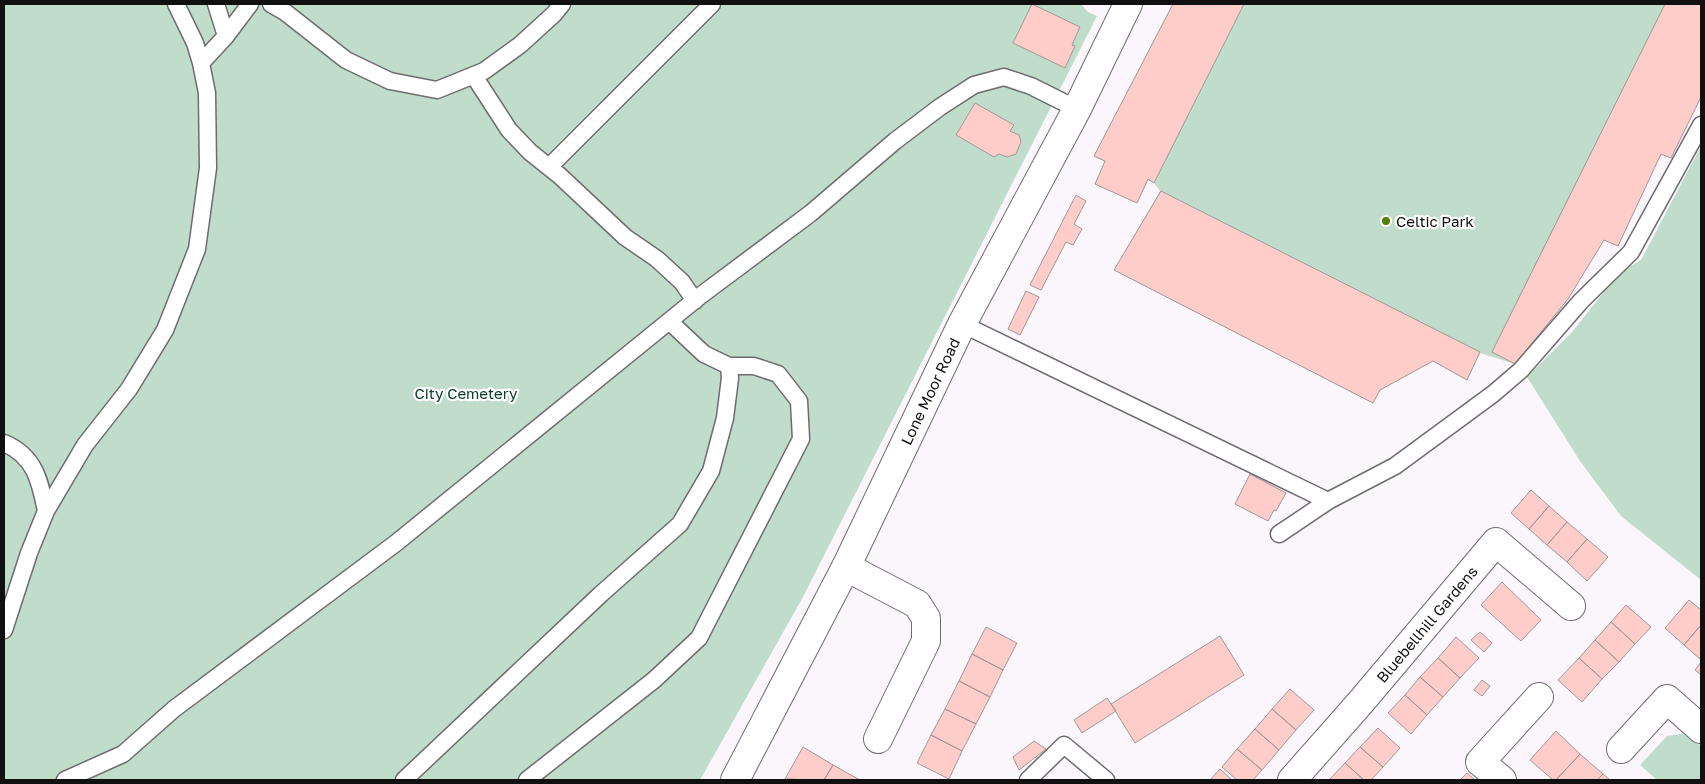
<svg xmlns="http://www.w3.org/2000/svg" width="1705" height="784" font-family="'Golos Text',sans-serif">
  <style>
    .green { fill: #c0ddcb }
    .building { fill: #ffcdc9; stroke: #9e9897 }
    .lines { fill: none; stroke-linecap: round; stroke-linejoin: round }
    .lane-casing { stroke: #6f6c70; stroke-width: 19 }
    .street-casing { stroke: #6f6c70; stroke-width: 30 }
    .secondary-casing { stroke: #6f6c70; stroke-width: 30 }
    .lane { stroke: #fff; stroke-width: 16 }
    .street { stroke: #fff; stroke-width: 28 }
    .secondary { stroke: #fff; stroke-width: 28 }
    .poi-dot { fill: #537f06; stroke: #fff; stroke-width: 2 }
    .labels { text-anchor: middle; dominant-baseline: central; stroke-width: 4.5; stroke-linejoin: round; paint-order: stroke }
    .poi-label { font-size: 15px; fill: #111011; stroke: #fff; text-anchor: start }
    .street-label { font-size: 15px; fill: #111011; stroke: #fff }
    .park-label { font-size: 15px; fill: #0c4028; stroke: #fff }
  </style>
  <rect width="100%" height="100%" fill="#fbf6fb"/>
  <path class="green" d="M 4,4 L 1081,4 L 1088,12 L 1097,16 L 803,597 L 700,780 L 4,780 Z
    M 1173,4 L 1701,4 L 1701,97 L 1671,158 L 1661,154 L 1618,246 L 1604,240 L 1568,299 L 1515,364 L 1480,353 L 1467,380 L 1433,361 L 1380,390 L 1373,403 L 1114,270 L 1160,191 L 1154,183 L 1148,180 L 1137,203 L 1095,184 L 1105,162 L 1094,156 Z
    M 1701,146 L 1701,580 L 1621,516 L 1580,461 L 1527,377 L 1572,332 L 1619,273 L 1641,260 Z
    M 1681,734 L 1689,735 L 1701,746 L 1701,780 L 1657,780 L 1640,765 L 1667,736 Z"/>
  <path class="building" d="M 1032,4 L 1080,27 L 1072,45 L 1075,46 L 1065,68 L 1013,43 Z
    M 1173,4 L 1244,4 L 1154,183 L 1148,179 L 1137,203 L 1095,184 L 1105,161 L 1094,156 Z
    M 1665,4 L 1701,4 L 1701,97 L 1671,158 L 1661,154 L 1618,246 L 1604,240 L 1568,299 L 1515,364 L 1492,352 Z
    M 975,103 L 1014,125 L 1010,131 L 1019,135 L 1021,142 L 1016,154 L 1007,157 L 999,154 L 994,157 L 956,135 Z
    M 1161,191 L 1480,352 L 1467,380 L 1433,361 L 1380,390 L 1373,403 L 1114,270 Z
    M 1076,195 L 1086,201 L 1074,224 L 1082,229 L 1073,245 L 1066,242 L 1041,290 L 1030,285 Z
    M 1026,291 L 1039,297 L 1020,335 L 1008,329 Z
    M 1250,474 L 1286,493 L 1276,511 L 1274,510 L 1268,521 L 1235,504 Z
    M 1531,490 L 1549,506 L 1529,529 L 1511,513 Z
    M 1549,506 L 1567,522 L 1547,545 L 1529,529 Z
    M 1567,522 L 1587,539 L 1567,562 L 1547,545 Z
    M 1587,539 L 1608,557 L 1587,581 L 1567,562 Z
    M 1502,582 L 1541,620 L 1521,641 L 1481,605 Z
    M 1689,600 L 1701,610 L 1701,625 L 1684,645 L 1665,628 Z
    M 1626,605 L 1651,627 L 1635,644 L 1611,622 Z
    M 1611,622 L 1635,644 L 1619,662 L 1595,640 Z
    M 1701,625 L 1701,660 L 1684,645 Z
    M 986,627 L 1017,643 L 1003,670 L 972,654 Z
    M 1480,632 L 1492,643 L 1484,652 L 1471,640 Z
    M 1220,636 L 1244,675 L 1135,743 L 1111,704 Z
    M 1456,637 L 1479,658 L 1460,678 L 1438,658 Z
    M 1595,640 L 1619,662 L 1602,679 L 1579,658 Z
    M 972,654 L 1003,670 L 990,697 L 959,681 Z
    M 1438,658 L 1460,678 L 1443,697 L 1420,677 Z
    M 1579,658 L 1602,679 L 1582,702 L 1558,680 Z
    M 1701,662 L 1701,675 L 1695,670 Z
    M 1420,677 L 1443,697 L 1427,715 L 1405,695 Z
    M 1482,680 L 1490,686 L 1482,696 L 1474,690 Z
    M 959,681 L 990,697 L 976,724 L 945,709 Z
    M 1290,689 L 1314,710 L 1296,730 L 1272,709 Z
    M 1405,695 L 1427,715 L 1411,734 L 1388,713 Z
    M 1107,698 L 1116,711 L 1082,733 L 1074,720 Z
    M 945,709 L 976,724 L 962,751 L 931,735 Z
    M 1272,709 L 1296,730 L 1279,750 L 1255,729 Z
    M 1378,728 L 1400,748 L 1383,767 L 1360,747 Z
    M 1255,729 L 1279,750 L 1262,770 L 1237,749 Z
    M 1556,731 L 1580,754 L 1556,780 L 1553,780 L 1530,760 Z
    M 931,735 L 962,751 L 949,779 L 917,763 Z
    M 1034,741 L 1046,749 L 1019,770 L 1013,757 Z
    M 803,747 L 833,765 L 824,780 L 785,779 Z
    M 1360,747 L 1383,767 L 1371,780 L 1364,780 L 1345,763 Z
    M 1237,749 L 1262,770 L 1253,780 L 1237,780 L 1222,767 Z
    M 1580,754 L 1603,774 L 1597,780 L 1556,780 Z
    M 1345,763 L 1364,780 L 1329,780 Z
    M 833,765 L 860,780 L 824,780 Z
    M 1220,769 L 1232,780 L 1210,780 Z
    M 1467,773 L 1475,780 L 1460,780 Z
    M 1603,774 L 1610,780 L 1597,780 Z"/>
  <g class="lines">
    <defs>
      <path id="lane" d="M 216,4 L 226,36
        M 271,4 L 285,12 L 346,60 L 390,81 L 437,90 L 484,71 L 520,45 L 554,14 L 562,4
        M 201,63 L 226,36 L 250,4
        M 474,76 L 509,130 L 530,152 L 560,176 L 625,237 L 657,259 L 682,282 L 695,301
        M 549,167 L 712,4
        M 962,324 L 1328,501
        M 4,443 C 35,456 40,481 46,511
        M 1279,534 L 1328,501 L 1395,466 L 1493,394 L 1521,370 L 1581,301 L 1631,252 L 1701,125
        M 4,630 L 29,553 L 46,511 L 85,445 L 129,389 L 165,330 L 197,249 L 208,168 L 207,93 L 201,63 L 195,43 L 176,4
        M 65,780 L 123,754 L 174,709 L 396,543 L 700,296 L 811,213 L 895,141 L 940,107 L 974,85 L 1004,77 L 1031,86 L 1077,109
        M 404,780 L 601,594 L 680,524 L 711,471 L 725,418 L 730,378 L 729,366
        M 527,780 L 654,680 L 699,638 L 801,439 L 799,401 L 778,374 L 754,366 L 729,366 L 704,354 L 669,321
        M 1028,780 L 1064,745 L 1106,780"/>
      <g id="street">
        <path d="M 846,567 L 917,604 L 926,618 L 926,641 L 878,739"/>
        <path d="M 1621,749 L 1667,699 L 1701,729"/>
        <path id="s1" d="M 1292,780 L 1360,703 L 1496,542 L 1571,606"/>
        <path d="M 1502,780 L 1480,762 L 1539,697"/>
      </g>
      <g id="secondary">
        <path id="s2" d="M 735,780 L 846,567 L 962,324 L 1077,109 L 1128,4"/>
      </g>
    </defs>
    <use href="#lane" class="lane-casing"/>
    <use href="#street" class="street-casing"/>
    <use href="#secondary" class="secondary-casing"/>
    <use href="#lane" class="lane"/>
    <use href="#street" class="street"/>
    <use href="#secondary" class="secondary"/>
  </g>
  <circle class="poi-dot" cx="1386" cy="221" r="5"/>
  <g class="labels">
    <g class="poi-label">
      <text x="1396" y="221">Celtic Park</text>
    </g>
    <g class="street-label">
      <text stroke="none"><textPath href="#s2" startOffset="435">Lone Moor Road</textPath></text>
      <text stroke="none"><textPath href="#s1" startOffset="206">Bluebellhill Gardens</textPath></text>
    </g>
    <g class="park-label">
      <text x="466" y="393">City Cemetery</text>
    </g>
  </g>
  <rect width="1705" height="784" fill="none" stroke="#111011" stroke-width="10"/>
</svg>
